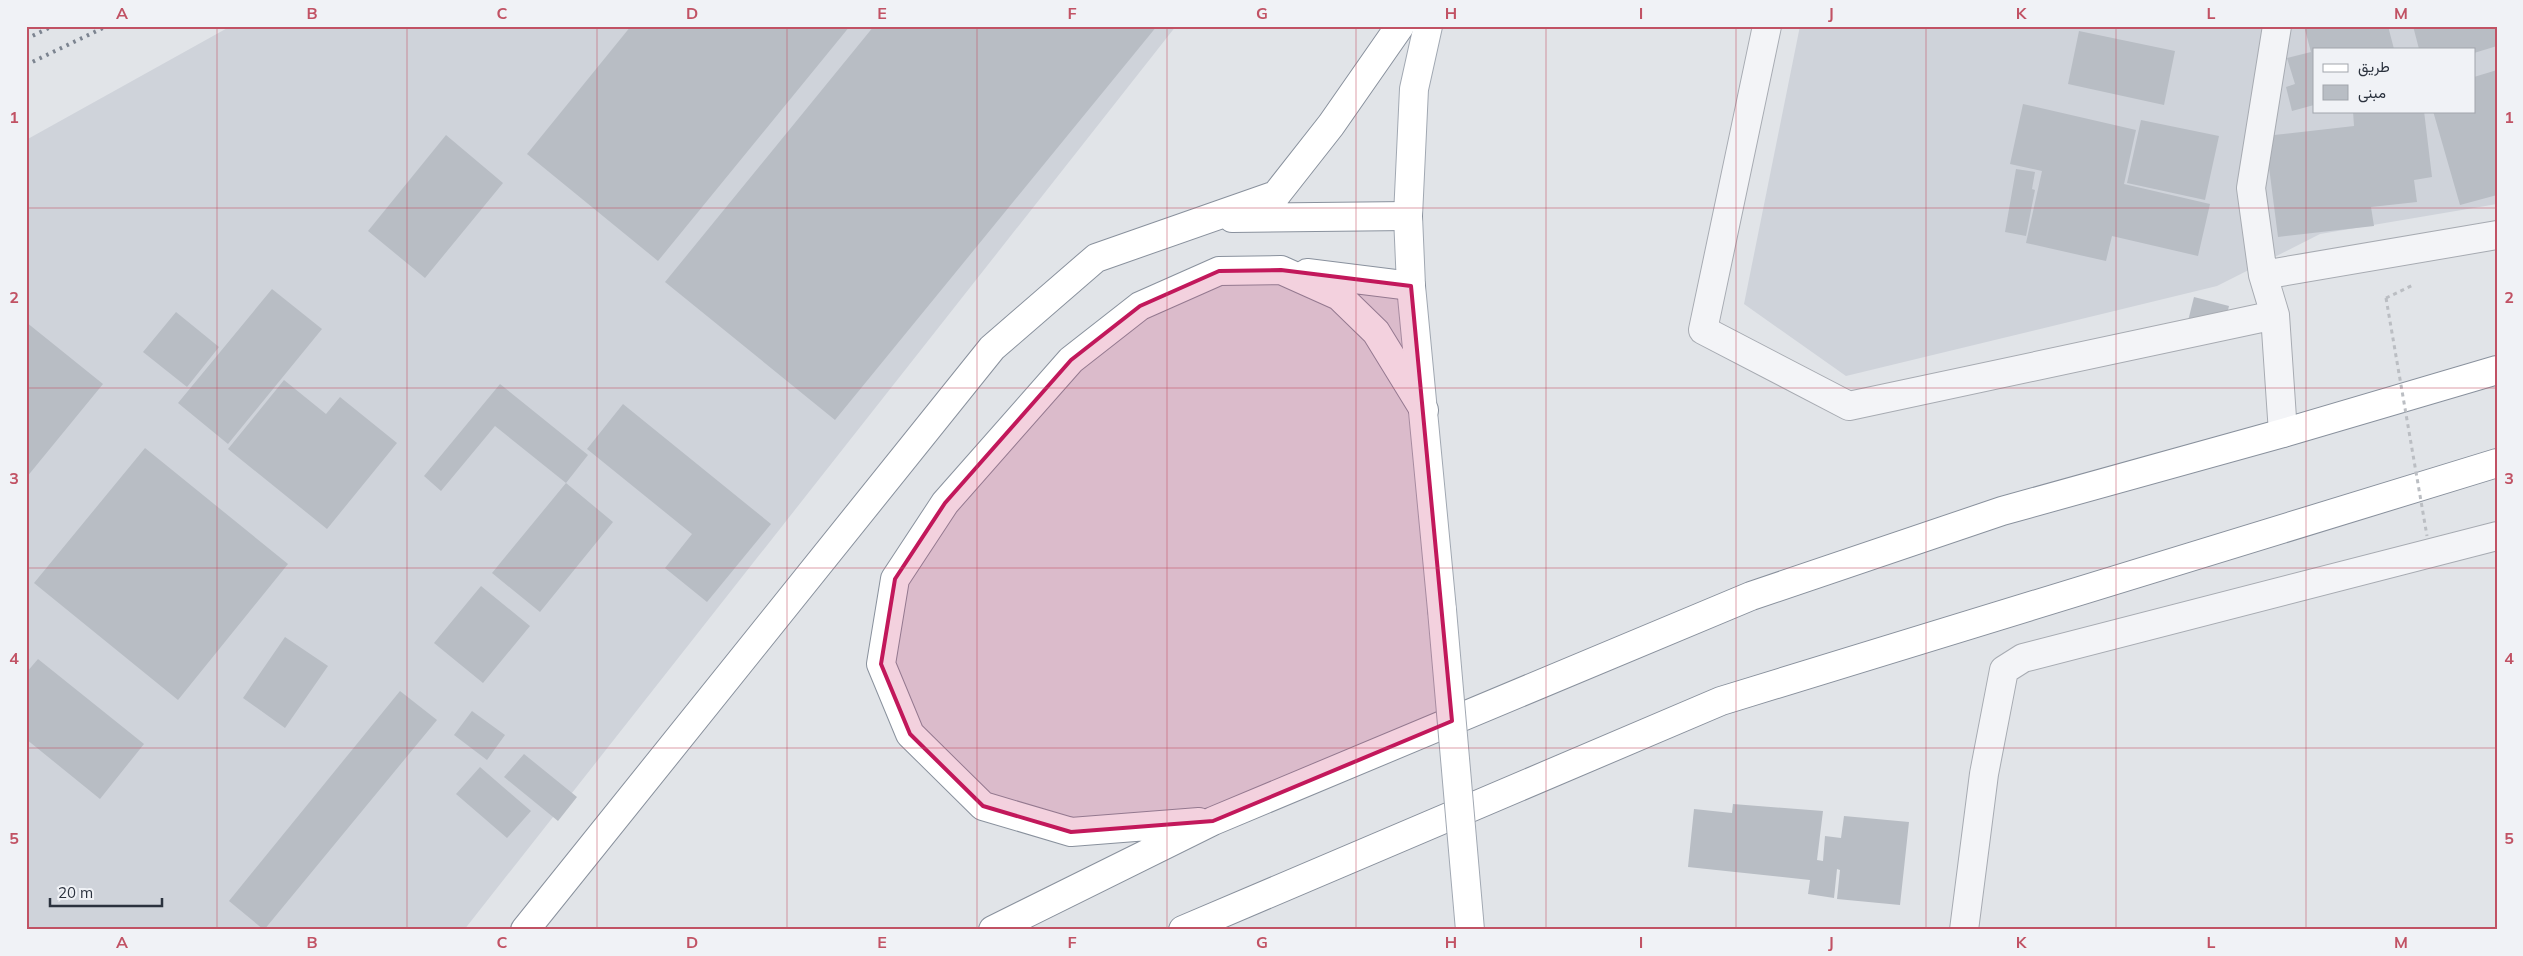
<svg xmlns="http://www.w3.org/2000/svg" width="2523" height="956" font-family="Mulish,Vazirmatn,sans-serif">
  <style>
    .built { fill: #cfd3da; fill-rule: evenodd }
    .building { fill: #b8bdc4 }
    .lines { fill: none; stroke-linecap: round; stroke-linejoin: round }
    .minor-casing { stroke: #a7abb2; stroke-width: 30 }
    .major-casing { stroke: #a1a8b2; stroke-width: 30 }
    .highway-casing { stroke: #89919d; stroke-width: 30 }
    .path { stroke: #bbbec3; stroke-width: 3; stroke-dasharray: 4 4; stroke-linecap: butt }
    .minor { stroke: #f3f4f7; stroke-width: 28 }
    .major { stroke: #fff; stroke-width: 28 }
    .highway { stroke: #fff; stroke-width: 28 }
    .rail { stroke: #7c8490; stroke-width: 4; stroke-dasharray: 2.5 5; stroke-linecap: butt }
    .major-bridge-casing { stroke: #a1a8b2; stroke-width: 30; stroke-linecap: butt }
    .path-bridge { stroke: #bbbec3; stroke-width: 3; stroke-dasharray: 4 4; stroke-linecap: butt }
    .major-bridge { stroke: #fff; stroke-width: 28 }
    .marked { fill: #c2185b; fill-opacity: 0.2; stroke: #c2185b; stroke-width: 4; stroke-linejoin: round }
    .grid { fill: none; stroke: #c15264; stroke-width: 1; stroke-opacity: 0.55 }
    .neatline { fill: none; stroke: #c15264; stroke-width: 2 }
    .grid-label { font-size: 16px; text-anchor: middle; font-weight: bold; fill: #c15264 }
  </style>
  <rect width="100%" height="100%" fill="#e1e4e8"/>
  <path class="built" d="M 231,26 L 1176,26 L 464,930 L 26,930 L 26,140 Z
    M 1800,26 L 2497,26 L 2497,204 L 2320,234 L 2217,286 L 1846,376 L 1744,304 ZM 2314,49 L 2474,49 L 2474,111 L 2314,111 Z"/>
  <path class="building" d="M 631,26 L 850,26 L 658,261 L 527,154 Z
    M 874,26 L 1157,26 L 835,420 L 665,282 Z
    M 2304,26 L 2388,26 L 2394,49 L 2314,49 L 2314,105 L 2292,111 L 2286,87 L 2295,84 L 2287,58 L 2311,52 Z
    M 2413,26 L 2497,26 L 2497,46 L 2474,53 L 2474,49 L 2419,49 Z
    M 2079,31 L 2175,51 L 2164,105 L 2068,84 Z
    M 2497,70 L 2497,195 L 2460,205 L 2433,111 L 2474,111 L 2474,77 Z
    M 2023,104 L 2136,130 L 2124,184 L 2210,204 L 2198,256 L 2112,236 L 2106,261 L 2026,243 L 2042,171 L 2010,164 Z
    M 2353,111 L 2424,111 L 2432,177 L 2414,180 L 2417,202 L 2371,207 L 2374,226 L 2278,237 L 2265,136 L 2354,126 Z
    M 2141,120 L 2219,136 L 2205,200 L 2127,183 Z
    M 446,135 L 503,183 L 425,278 L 368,231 Z
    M 2016,169 L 2035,172 L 2032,189 L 2035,190 L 2026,236 L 2005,232 Z
    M 272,289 L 322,329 L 228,444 L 178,403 Z
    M 2194,297 L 2229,306 L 2221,339 L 2186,329 Z
    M 176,312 L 219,347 L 187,387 L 143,352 Z
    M 26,322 L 103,384 L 26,478 Z
    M 284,380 L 326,414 L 340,397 L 397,443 L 327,529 L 228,449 Z
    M 500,384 L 588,455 L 566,483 L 495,426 L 441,491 L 424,476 Z
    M 623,404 L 771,524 L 707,602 L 665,568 L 692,534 L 587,449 Z
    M 145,448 L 288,564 L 178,700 L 34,583 Z
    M 566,483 L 613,522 L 540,612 L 492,573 Z
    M 481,586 L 530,626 L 483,683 L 434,643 Z
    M 285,637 L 328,666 L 285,728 L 243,698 Z
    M 38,659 L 144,744 L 100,799 L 26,739 L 26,673 Z
    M 400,691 L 437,720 L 264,930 L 229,901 Z
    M 472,711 L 505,735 L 487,760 L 454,735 Z
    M 524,754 L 577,797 L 558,821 L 504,777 Z
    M 480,767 L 531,811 L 507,838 L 456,794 Z
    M 1733,804 L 1823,811 L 1817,860 L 1823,861 L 1825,836 L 1841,838 L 1844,816 L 1909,822 L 1900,905 L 1837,899 L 1840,870 L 1837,869 L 1834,898 L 1808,894 L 1810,880 L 1688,867 L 1694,809 L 1732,813 Z"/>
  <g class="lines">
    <defs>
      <path id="minor" d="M 1767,26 L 1703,330 L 1849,406 L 2275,315
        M 2277,26 L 2251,188 L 2263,275 L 2275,315 L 2283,433
        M 2263,275 L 2497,235
        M 1964,930 L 1984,774 L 2004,670 L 2023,658 L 2497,536"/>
      <path id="major" d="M 1428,26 L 1414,89 L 1408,216 L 1411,286 L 1442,610"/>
      <path id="highway" d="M 1232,218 L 1408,216
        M 1307,273 L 1411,286
        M 1199,822 L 1071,832 L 983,806 L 910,734 L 881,664 L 895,579 L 945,503 L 1071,360 L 1140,306 L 1219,271 L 1281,270 L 1339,296 L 1376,332 L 1424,410
        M 525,930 L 992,348 L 1096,258 L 1276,195 L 1331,125 L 1400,26
        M 993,930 L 1213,821 L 1751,596 L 2002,511 L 2283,433 L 2497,370
        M 1183,930 L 1721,701 L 2497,463"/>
    </defs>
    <use href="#minor" class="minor-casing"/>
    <use href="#major" class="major-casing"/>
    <use href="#highway" class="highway-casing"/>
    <path class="path" d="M 2386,298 L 2413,285"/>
    <use href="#minor" class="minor"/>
    <use href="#major" class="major"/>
    <use href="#highway" class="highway"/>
    <path class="rail" d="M 26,39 L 53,26
      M 26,65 L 107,26"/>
    <defs>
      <path id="major-bridge" d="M 1442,610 L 1470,930"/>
    </defs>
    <use href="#major-bridge" class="major-bridge-casing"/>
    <path class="path-bridge" d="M 2386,298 L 2427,536"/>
    <use href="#major-bridge" class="major-bridge"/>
  </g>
  <path class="marked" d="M 1281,270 L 1411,286 L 1452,721 L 1213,821 L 1071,832 L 983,806 L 910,734 L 881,664 L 895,579 L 945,503 L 1071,360 L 1140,306 L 1219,271 Z"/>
  <path class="grid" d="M 217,26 L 217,930M 407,26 L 407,930M 597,26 L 597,930M 787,26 L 787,930M 977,26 L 977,930M 1167,26 L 1167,930M 1356,26 L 1356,930M 1546,26 L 1546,930M 1736,26 L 1736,930M 1926,26 L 1926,930M 2116,26 L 2116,930M 2306,26 L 2306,930M 26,208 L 2497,208M 26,388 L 2497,388M 26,568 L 2497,568M 26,748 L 2497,748"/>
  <rect width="2523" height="956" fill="none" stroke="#f0f2f6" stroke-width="55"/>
  <rect x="2313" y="48" width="162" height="65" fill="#f0f2f6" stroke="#a1a5ac"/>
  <rect x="2323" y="64" width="25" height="8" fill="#ffffff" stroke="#a1a5ac"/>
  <text x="2358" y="72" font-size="15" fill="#2b323e">طريق</text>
  <rect x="2323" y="85" width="25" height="15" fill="#b8bdc4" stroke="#a1a5ac"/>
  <text x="2358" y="98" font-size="15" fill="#2b323e">مبنى</text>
  <path d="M50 898v8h112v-8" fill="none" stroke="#2b323e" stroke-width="2.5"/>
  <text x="58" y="898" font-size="15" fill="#2b323e" stroke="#f0f2f6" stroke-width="4" paint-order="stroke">20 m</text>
  <rect x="28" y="28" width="2468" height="900" class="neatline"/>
  <g class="grid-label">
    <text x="122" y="19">A</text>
    <text x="312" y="19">B</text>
    <text x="502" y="19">C</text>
    <text x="692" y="19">D</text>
    <text x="882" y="19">E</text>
    <text x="1072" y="19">F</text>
    <text x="1262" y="19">G</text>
    <text x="1451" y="19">H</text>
    <text x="1641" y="19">I</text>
    <text x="1831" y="19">J</text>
    <text x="2021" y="19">K</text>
    <text x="2211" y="19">L</text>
    <text x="2401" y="19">M</text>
    <text x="14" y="123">1</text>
    <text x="2509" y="123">1</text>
    <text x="14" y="303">2</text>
    <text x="2509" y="303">2</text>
    <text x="14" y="484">3</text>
    <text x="2509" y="484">3</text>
    <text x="14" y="664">4</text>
    <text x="2509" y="664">4</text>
    <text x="14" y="844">5</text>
    <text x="2509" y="844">5</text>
    <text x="122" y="948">A</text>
    <text x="312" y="948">B</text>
    <text x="502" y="948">C</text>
    <text x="692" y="948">D</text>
    <text x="882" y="948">E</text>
    <text x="1072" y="948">F</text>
    <text x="1262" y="948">G</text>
    <text x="1451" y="948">H</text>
    <text x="1641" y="948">I</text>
    <text x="1831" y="948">J</text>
    <text x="2021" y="948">K</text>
    <text x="2211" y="948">L</text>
    <text x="2401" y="948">M</text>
  </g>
</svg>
